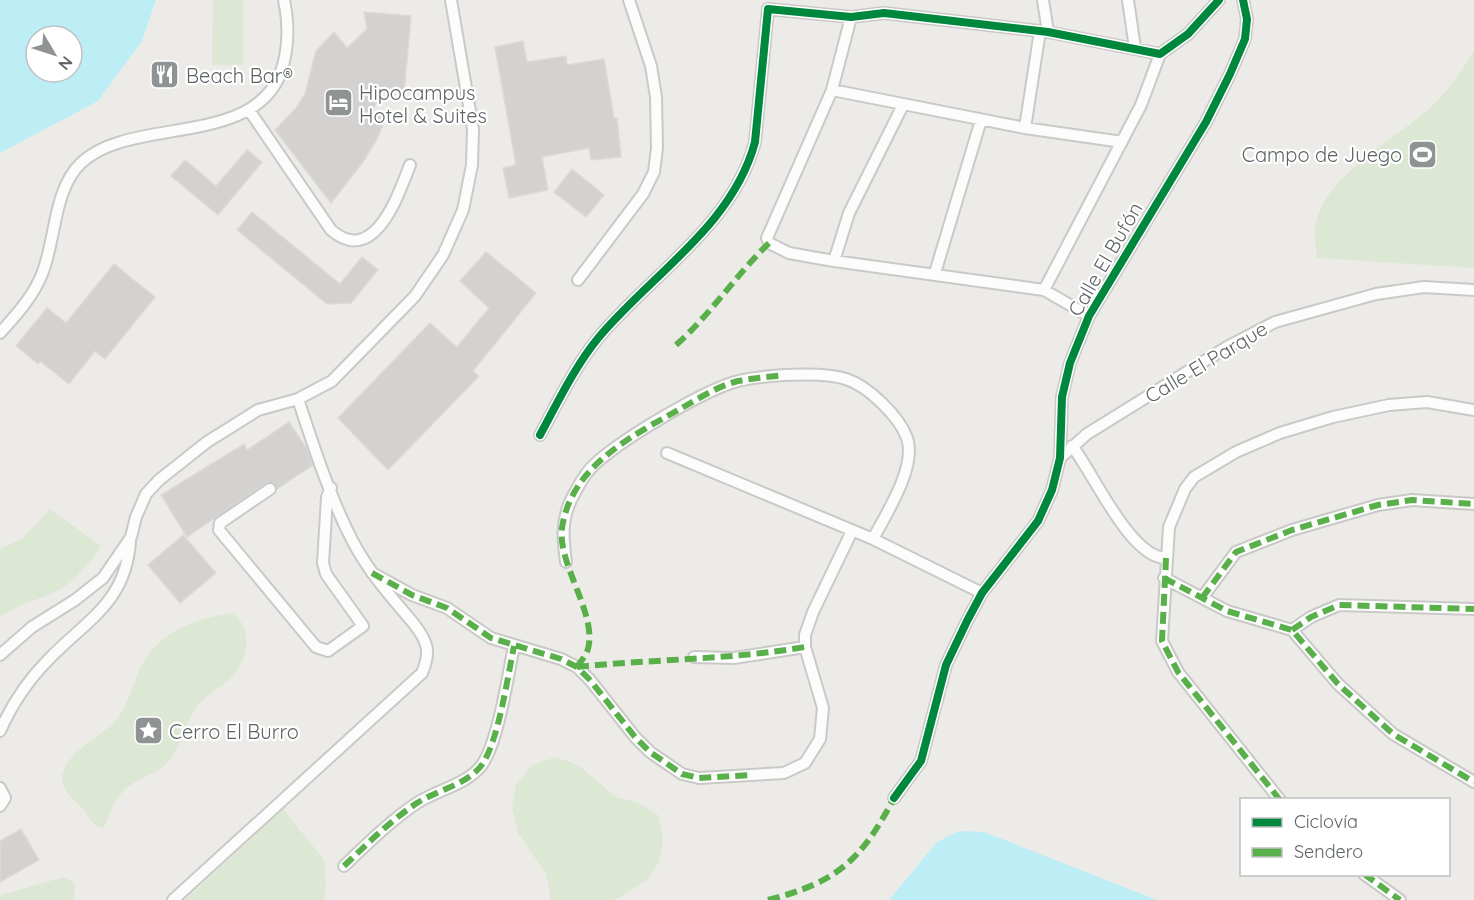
<svg xmlns="http://www.w3.org/2000/svg" width="1474" height="900" font-family="Quicksand,sans-serif">
  <style>
    .green { fill: #dce8d4 }
    .water { fill: #bdeef6; fill-rule: evenodd }
    .building { fill: #d4d2d1; stroke: #dcdad7; stroke-width: 1.5 }
    .lines { fill: none; stroke-linecap: round; stroke-linejoin: round }
    .minor-casing { stroke: #c9c9c8; stroke-width: 14 }
    .minor { stroke: #fcfcfc; stroke-width: 10 }
    .quiet { stroke: #59b04a; stroke-width: 6; stroke-dasharray: 12 6; stroke-linecap: butt }
    .cycleway-casing { stroke: #fff; stroke-width: 11 }
    .cycleway { stroke: #00873e; stroke-width: 8 }
    .labels { text-anchor: middle; dominant-baseline: central; stroke-width: 4.5; stroke-linejoin: round; paint-order: stroke }
    .poi-label { font-size: 20px; fill: #5e6466; stroke: #fff; text-anchor: start }
    .street-label { font-size: 20px; fill: #5e6466; stroke: #fff }
  </style>
  <rect width="100%" height="100%" fill="#edebe8"/>
  <path class="green" d="M 213,0 L 243,0 L 243,65 L 212,65 Z
    M 1474,51 L 1474,268 L 1317,258 C 1317,249 1314,239 1315,231 C 1317,179 1398,138 1432,106 C 1449,90 1462,71 1474,51 Z
    M 50,509 L 101,546 C 90,564 74,582 55,592 C 36,601 17,604 0,617 L 0,549 L 23,538 Z
    M 231,613 C 253,625 249,658 233,676 C 222,687 208,693 198,705 C 184,723 183,745 168,762 C 154,777 132,779 120,795 C 112,804 109,818 103,828 C 89,825 89,813 78,804 C 31,766 101,740 118,718 C 127,705 131,690 137,676 C 153,634 191,619 231,613 Z
    M 556,757 L 578,765 L 616,797 L 639,803 L 658,815 L 663,839 L 659,862 L 647,880 L 615,900 L 551,900 L 546,874 L 518,833 L 512,808 L 516,785 L 532,765 Z
    M 283,809 L 324,860 L 326,884 L 324,900 L 185,900 Z
    M 64,877 L 74,883 L 75,900 L 0,900 L 1,895 Z"/>
  <path class="water" d="M 0,0 L 156,0 L 142,41 L 98,101 L 0,153 ZM 36,36 L 72,36 L 72,72 L 36,72 Z
    M 959,831 L 984,832 L 1157,900 L 889,900 L 937,842 Z"/>
  <path class="building" d="M 364,12 L 411,16 L 404,93 L 381,91 L 373,111 L 387,115 L 378,137 L 363,162 L 331,203 L 275,130 L 296,108 L 305,94 L 316,51 L 334,32 L 347,48 L 367,29 Z
    M 523,41 L 527,62 L 566,56 L 567,65 L 604,59 L 614,118 L 617,118 L 621,157 L 591,160 L 589,148 L 542,157 L 548,190 L 509,198 L 503,168 L 516,165 L 495,47 Z
    M 247,150 L 262,162 L 218,215 L 171,176 L 185,160 L 216,186 Z
    M 572,169 L 604,195 L 586,217 L 554,192 Z
    M 252,212 L 340,284 L 362,257 L 378,270 L 351,303 L 327,304 L 237,230 Z
    M 486,252 L 536,293 L 473,371 L 479,376 L 388,470 L 338,418 L 430,323 L 457,347 L 489,308 L 460,281 Z
    M 114,264 L 155,297 L 105,359 L 95,351 L 69,384 L 40,361 L 38,364 L 16,346 L 47,308 L 66,323 Z
    M 289,422 L 307,449 L 313,465 L 277,489 L 274,483 L 266,483 L 187,537 L 161,495 L 244,444 L 247,450 Z
    M 183,535 L 216,573 L 180,603 L 148,565 Z
    M 21,829 L 39,860 L 0,882 L 0,841 Z"/>
  <g class="lines">
    <defs>
      <path id="minor" d="M 1043,0 L 1048,32
        M 1128,0 L 1135,48
        M 851,17 L 832,90 L 767,238 L 769,243 L 789,253 L 834,261 L 1044,290 L 1089,316
        M 832,90 L 1025,128 L 1122,142
        M 249,110 L 331,230 C 374,267 398,196 410,165
        M 1025,128 L 1040,31
        M 834,261 L 849,213 L 903,105
        M 935,273 L 981,120
        M 578,280 L 643,194 L 654,172 L 657,148 L 656,97 L 651,66 L 629,0
        M 1044,290 L 1141,105 L 1160,54
        M 0,333 C 16,315 33,297 42,274 C 56,240 53,190 81,163 C 130,116 253,148 281,72 C 289,48 289,24 284,0
        M 540,435 C 558,402 575,366 599,337 C 652,274 733,225 755,142 L 768,9 L 851,17 L 884,13 L 1048,32 L 1160,54 L 1188,34 L 1219,0
        M 1072,446 C 1093,472 1130,558 1166,558
        M 667,453 L 873,539 L 982,593
        M 1060,458 L 1087,434 L 1227,347 L 1275,322 L 1376,294 L 1424,287 L 1474,290
        M 270,489 L 220,523 L 219,530 L 316,647 L 328,651 L 363,626 L 326,574 L 323,563 L 327,497 L 331,488
        M 566,562 C 563,540 561,521 571,500 C 576,490 583,477 590,469 C 614,443 704,390 738,381 C 763,375 822,371 846,379 C 868,386 899,416 907,438 C 917,467 886,514 873,539
        M 372,573 L 412,595 L 447,608 L 491,638 L 561,659 L 577,667 L 590,680 L 635,737 L 650,752 L 682,774 L 699,778 L 784,773 L 805,763 L 820,739 L 823,708 L 805,647 L 805,635 L 813,612 L 852,531
        M 1164,578 L 1227,611 L 1292,630 L 1338,684 L 1393,734 L 1474,782
        M 1202,598 L 1236,552 L 1292,530 L 1378,505 L 1412,500 L 1474,504
        M 1292,630 L 1311,617 L 1339,605 L 1474,609
        M 0,655 L 32,627 L 75,600 L 103,578 L 131,537 L 136,517 L 146,494 L 159,480 L 207,442 L 258,410 L 298,399 L 332,381 L 415,296 L 443,255 L 463,210 L 472,165 L 473,129 L 451,0
        M 694,657 L 734,658 L 805,647
        M 0,731 C 12,704 28,680 49,659 C 88,619 126,602 130,541
        M 0,788 L 5,798 L 0,806
        M 894,798 L 921,761 L 946,665 L 967,621 L 982,593 L 1038,521 L 1052,490 L 1060,458 L 1062,397 L 1070,363 L 1089,316 L 1206,122 L 1230,74 L 1245,39 L 1247,19 L 1243,0
        M 1280,800 L 1178,672 L 1162,641 L 1169,527 L 1185,489 L 1194,477 L 1236,452 L 1280,433 L 1333,417 L 1389,405 L 1427,402 L 1474,410
        M 344,866 C 367,844 390,821 417,803 C 437,790 466,785 481,766 C 498,744 508,675 514,646
        M 1364,874 L 1400,900
        M 173,900 L 422,673 C 431,652 428,642 414,624 C 391,597 368,571 352,540 C 330,497 313,445 298,399"/>
    </defs>
    <use href="#minor" class="minor-casing"/>
    <use href="#minor" class="minor"/>
    <path class="quiet" d="M 676,345 C 711,314 736,275 769,243
      M 1166,558 L 1162,641 L 1178,672 L 1280,800
      M 372,573 L 412,595 L 447,608 L 491,638 L 561,659 L 577,667 L 590,680 L 635,737 L 650,752 L 682,774 L 699,778 L 752,775
      M 1164,578 L 1227,611 L 1292,630 L 1338,684 L 1393,734 L 1474,782
      M 1202,598 L 1236,552 L 1292,530 L 1378,505 L 1412,500 L 1474,504
      M 1292,630 L 1311,617 L 1339,605 L 1474,609
      M 577,667 C 580,662 585,657 587,652 C 600,617 557,565 562,528 C 571,466 632,436 680,409 C 698,399 718,386 738,381 C 753,378 769,377 784,375
      M 577,667 C 653,659 729,660 805,647
      M 344,866 C 367,844 390,821 417,803 C 437,790 466,785 481,766 C 498,744 508,675 514,646
      M 1364,874 L 1400,900
      M 768,900 C 837,882 861,861 894,798"/>
    <defs>
      <path id="cycleway" d="M 540,435 C 558,402 575,366 599,337 C 652,274 733,225 755,142 L 768,9 L 851,17 L 884,13 L 1048,32 L 1160,54 L 1188,34 L 1219,0
        M 894,798 L 921,761 L 946,665 L 967,621 L 982,593 L 1038,521 L 1052,490 L 1060,458 L 1062,397 L 1070,363 L 1089,316 L 1206,122 L 1230,74 L 1245,39 L 1247,19 L 1243,0"/>
    </defs>
    <use href="#cycleway" class="cycleway-casing"/>
    <use href="#cycleway" class="cycleway"/>
  </g>
  <defs>
    <symbol id="restaurant-square" viewBox="-11 -11 22 22"><rect x="-9" y="-9" width="18" height="18" rx="4" fill="#909394" stroke="#fff"/><path d="M-5-6h1v4h1v-4h1v4h1v-4h1v5L-1.5 .5V6h-2V.5L-5-1ZM5-6V6H3V1.5H1.5Q1.5-4 5-6Z" fill="#fff"/></symbol>
    <symbol id="hotel-square" viewBox="-11 -11 22 22"><rect x="-9" y="-9" width="18" height="18" rx="4" fill="#909394" stroke="#fff"/><path d="M-6-4.5h1.5V1H6V5H4.5V3h-9V5H-6ZM-4 0a1.8 1.8 0 1 1 3.6 0ZM.5 0V-2.5h3Q6-2.5 6 0Z" fill="#fff"/></symbol>
    <symbol id="stadium-square" viewBox="-11 -11 22 22"><rect x="-9" y="-9" width="18" height="18" rx="4" fill="#909394" stroke="#fff"/><path d="M0-5a6.5 5 0 1 0 0 10a6.5 5 0 1 0 0-10ZM-3.5-1.8h7v3.6h-7Z" fill="#fff"/></symbol>
    <symbol id="sight-square" viewBox="-11 -11 22 22"><rect x="-9" y="-9" width="18" height="18" rx="4" fill="#909394" stroke="#fff"/><path d="M0-6L1.8-2.2L6-1.7L2.9 1.2L3.7 5.4L0 3.3L-3.7 5.4L-2.9 1.2L-6-1.7L-1.8-2.2Z" fill="#fff"/></symbol>
  </defs>
  <g fill-rule="evenodd">
    <use href="#restaurant-square" x="148" y="58" width="33" height="33"/>
    <use href="#hotel-square" x="322" y="86" width="33" height="33"/>
    <use href="#stadium-square" x="1406" y="138" width="33" height="33"/>
    <use href="#sight-square" x="132" y="714" width="33" height="33"/>
  </g>
  <g class="labels">
    <g class="poi-label">
      <text x="186" y="75">Beach Bar®</text>
      <text x="359" y="92">Hipocampus<tspan x="359" dy="23">Hotel &amp; Suites</tspan></text>
      <text x="1402" y="154" text-anchor="end">Campo de Juego</text>
      <text x="169" y="731">Cerro El Burro</text>
    </g>
    <g class="street-label">
      <text transform="translate(1105 259) rotate(-60)">Calle El Bufón</text>
      <text transform="translate(1206 362) rotate(-31)">Calle El Parque</text>
    </g>
  </g>
  <rect x="1240" y="798" width="210" height="78" fill="#ffffff" stroke="#bfc1c2" stroke-width="1.5"/>
  <rect x="1252" y="818" width="30" height="9" fill="#00873e" stroke="#bfc1c2" stroke-width="1.5"/>
  <text x="1294" y="828" font-size="18" fill="#5e6466">Ciclovía</text>
  <rect x="1252" y="848" width="30" height="9" fill="#59b04a" stroke="#bfc1c2" stroke-width="1.5"/>
  <text x="1294" y="858" font-size="18" fill="#5e6466">Sendero</text>
  <g transform="translate(54 54) rotate(129)"><circle r="28" fill="#ffffff" stroke="#bfc1c2" stroke-width="1.5"/>
  <path d="M0-4.5L10 22L0 15L-10 22Z" fill="#909394"/>
  <text y="-9" font-size="16" font-weight="bold" text-anchor="middle" fill="#5e6466">N</text>
  </g>
</svg>
